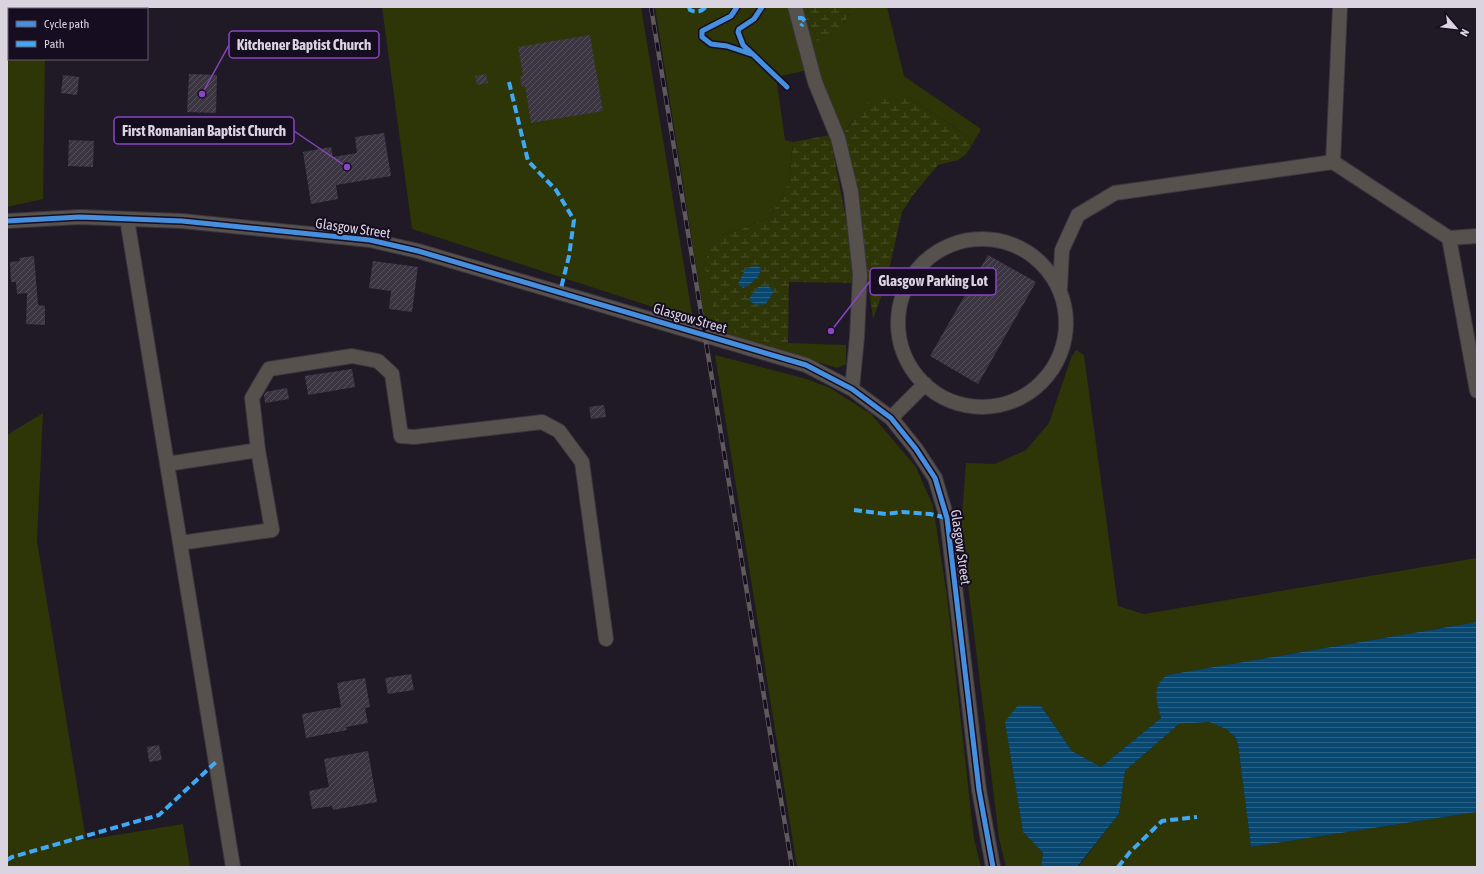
<svg xmlns="http://www.w3.org/2000/svg" width="1484" height="874" font-family="'Asap Condensed',sans-serif">
  <style>
    .grass { fill: #2e3506 }
    .wetland { fill: url(#wetland-marsh) }
    .water { fill: url(#water-rules) }
    .building { fill: url(#building-hatch) }
    .lines { fill: none; stroke-linecap: round; stroke-linejoin: round }
    .minor-casing { stroke: #3a353f; stroke-width: 16 }
    .minor { stroke: #57514d; stroke-width: 14 }
    .rail-casing { stroke: #5e5a5b; stroke-width: 4.5 }
    .rail { stroke: #160d20; stroke-width: 3; stroke-dasharray: 9; stroke-linecap: butt }
    .quiet { stroke: #3fa9f5; stroke-width: 4; stroke-dasharray: 8 4; stroke-linecap: butt }
    .cycleway-casing { stroke: #160d20; stroke-width: 8 }
    .cycleway { stroke: #468fdf; stroke-width: 5 }
    .labels { text-anchor: middle; dominant-baseline: central; stroke-width: 4; stroke-linejoin: round; paint-order: stroke }
    .street-label { font-size: 14px; fill: #dad4e1; stroke: #160d20 }
    .leader { fill: none; stroke: #8945c4; stroke-width: 1.5 }
    .callout-dot { fill: #8945c4; stroke: #160d20; stroke-width: 1.5 }
    .callout { fill: #160d20; stroke: #8945c4; stroke-width: 1.5 }
    .callout-label { font-size: 15px; text-anchor: middle; font-weight: bold; fill: #dad4e1 }
  </style>
  <defs>
    <pattern id="wetland-marsh" width="20" height="14" patternUnits="userSpaceOnUse"><rect width="20" height="14" fill="#2e3506"/><path d="M1 5h8M5 5V1M11 12h8M15 12V8" fill="none" stroke="#4c512a"/></pattern>
    <pattern id="water-rules" width="6" height="5" patternUnits="userSpaceOnUse"><rect width="6" height="5" fill="#08476f"/><path d="M0 2.5h6" fill="none" stroke="#2b6183"/></pattern>
    <pattern id="building-hatch" width="6" height="6" patternUnits="userSpaceOnUse"><rect width="6" height="6" fill="#3a3540"/><path d="M-1 1l2-2M0 6l6-6M5 7l2-2" fill="none" stroke="#56515b"/></pattern>
  </defs>
  <rect width="100%" height="100%" fill="#201a26"/>
  <path class="grass" d="M 7,7 L 46,7 L 46,9 L 9,9 L 9,59 L 45,59 L 43,199 L 7,207 Z
    M 382,7 L 641,7 L 693,320 L 412,229 Z
    M 655,7 L 790,7 L 808,70 L 776,77 L 785,140 L 793,142 L 789,182 L 770,217 L 742,229 L 721,235 L 778,345 L 788,343 L 846,345 L 846,364 L 837,368 L 706,328 Z
    M 801,7 L 803,7 L 807,22 L 814,31 L 817,40 L 844,23 L 853,10 L 857,7 L 887,7 L 904,76 L 981,129 L 971,147 L 969,138 L 944,120 L 908,98 L 852,121 L 843,133 L 825,96 Z
    M 1076,350 L 1084,355 L 1118,606 L 1144,614 L 1477,558 L 1477,622 L 1167,675 L 1158,708 L 1161,718 L 1101,767 L 1072,751 L 1041,706 L 1005,722 L 1023,832 L 1043,853 L 1041,867 L 1006,867 L 999,838 L 961,527 L 966,463 L 995,464 L 1026,450 L 1049,423 L 1071,358 Z
    M 715,355 L 807,379 L 830,388 L 871,414 L 916,467 L 933,506 L 947,596 L 974,839 L 981,867 L 797,867 Z
    M 43,413 L 37,541 L 86,840 L 183,824 L 190,867 L 7,867 L 7,435 Z
    M 1209,722 C 1222,727 1233,730 1238,744 L 1251,847 L 1477,812 L 1477,867 L 1078,867 L 1119,814 L 1125,771 L 1179,724 Z"/>
  <path class="wetland" d="M 803,7 L 857,7 C 851,11 849,17 844,22 C 836,32 829,36 817,41 L 814,31 L 807,22 Z
    M 908,98 L 944,120 L 969,138 L 971,147 L 966,154 L 958,160 L 938,165 L 913,195 L 902,212 L 886,283 L 873,319 L 854,176 L 843,133 L 869,102 L 887,99 Z
    M 830,135 L 855,267 L 855,283 L 789,282 L 788,343 L 778,345 L 717,328 L 705,267 L 709,248 L 721,235 L 742,229 L 770,217 L 789,182 L 793,142 Z"/>
  <path class="water" d="M 757,266 L 761,268 C 760,279 751,283 743,288 L 738,284 L 746,268 Z
    M 768,286 L 774,291 L 766,304 L 756,305 L 748,300 L 758,287 Z
    M 1477,622 L 1477,812 L 1251,847 L 1238,744 L 1235,737 L 1226,729 L 1209,722 L 1179,724 L 1125,771 L 1119,814 L 1077,867 L 1041,867 L 1043,853 L 1023,832 L 1005,722 L 1018,705 L 1041,706 L 1072,751 L 1101,767 L 1161,718 C 1158,708 1153,692 1160,682 C 1161,680 1165,677 1167,675 Z"/>
  <path class="building" d="M 590,35 L 603,111 L 531,123 L 525,86 L 522,87 L 520,76 L 523,75 L 518,47 Z
    M 189,74 L 217,75 L 216,113 L 187,112 Z
    M 486,74 L 488,83 L 477,85 L 475,76 Z
    M 63,75 L 79,77 L 77,95 L 61,93 Z
    M 384,133 L 391,176 L 336,185 L 338,199 L 311,204 L 303,152 L 331,147 L 333,157 L 357,153 L 355,137 Z
    M 69,140 L 94,141 L 93,167 L 68,166 Z
    M 988,255 L 1036,282 L 978,384 L 930,356 Z
    M 34,256 L 38,305 L 45,306 L 45,325 L 26,324 L 27,293 L 17,294 L 16,282 L 11,282 L 10,262 L 20,261 L 19,258 Z
    M 373,261 L 418,267 L 412,312 L 389,309 L 391,291 L 369,288 Z
    M 352,369 L 355,387 L 308,395 L 305,376 Z
    M 287,388 L 289,399 L 265,403 L 264,395 L 266,392 Z
    M 604,405 L 606,417 L 591,419 L 589,407 Z
    M 411,674 L 414,690 L 388,694 L 385,678 Z
    M 365,678 L 370,707 L 365,708 L 368,723 L 346,727 L 347,730 L 306,738 L 302,714 L 341,707 L 337,683 Z
    M 159,745 L 162,760 L 149,762 L 147,747 Z
    M 368,751 L 377,802 L 333,810 L 332,806 L 312,809 L 309,791 L 329,787 L 324,759 Z"/>
  <g class="lines">
    <defs>
      <path id="minor" d="M 795,7 L 815,82 L 838,138 L 851,192 L 860,275 L 857,337 L 852,389
        M 1333,162 L 1449,238 L 1477,391
        M 127,219 L 233,867
        M 7,221 L 80,217 L 182,221 L 370,240 L 418,251 L 806,365 L 852,389 L 891,418 L 916,449 L 935,478 L 947,518 L 979,790 L 993,867
        M 1449,238 L 1477,236
        M898 323a84 84 0 1 1 168 0a84 84 0 1 1-168 0Z
        M 1060,288 L 1062,250 L 1078,215 L 1115,193 L 1333,162 L 1340,7
        M 891,418 L 925,384
        M 258,450 L 252,398 L 269,369 L 352,356 L 378,361 L 392,374 L 401,436 L 414,437 L 542,422 L 559,431 L 582,462 L 606,639
        M 167,464 L 258,450 L 272,530 L 180,543"/>
    </defs>
    <use href="#minor" class="minor-casing"/>
    <use href="#minor" class="minor"/>
    <defs>
      <path id="rail" d="M 651,7 L 792,867"/>
    </defs>
    <use href="#rail" class="rail-casing"/>
    <use href="#rail" class="rail"/>
    <path class="quiet" d="M 689,7 L 690,10 C 696,13 701,12 706,7
      M 798,18 L 802,18 L 805,21 L 801,26
      M 509,82 L 528,161 L 556,190 L 574,220 L 569,256 L 560,292
      M 854,510 L 886,514 L 902,512 L 930,514 L 947,518
      M 7,860 L 12,857 L 159,815 L 216,762
      M 1118,867 L 1130,852 L 1162,821 L 1197,817"/>
    <defs>
      <path id="cycleway" d="M 737,7 L 731,16 L 702,31 L 702,37 L 711,44 L 727,46 L 751,54
        M 762,7 L 754,19 L 739,29 L 738,32 L 743,45 L 787,87
        M 7,221 L 80,217 L 182,221 L 370,240 L 418,251 L 806,365 L 852,389 L 891,418 L 916,449 L 935,478 L 947,518 L 979,790 L 993,867"/>
    </defs>
    <use href="#cycleway" class="cycleway-casing"/>
    <use href="#cycleway" class="cycleway"/>
  </g>
  <g class="labels">
    <g class="street-label">
      <text transform="translate(353 228) rotate(8)">Glasgow Street</text>
      <text transform="translate(690 318) rotate(16)">Glasgow Street</text>
      <text transform="translate(961 547) rotate(82)">Glasgow Street</text>
    </g>
  </g>
  <path class="leader" d="M202 94L229 45M347 167L294 131M831 331L870 281"/>
  <g class="callout-dot">
    <circle cx="202" cy="94" r="4"/>
    <circle cx="347" cy="167" r="4"/>
    <circle cx="831" cy="331" r="4"/>
  </g>
  <g class="callout">
    <rect x="229" y="31" width="150" height="27" rx="4"/>
    <rect x="114" y="117" width="180" height="27" rx="4"/>
    <rect x="870" y="268" width="126" height="27" rx="4"/>
  </g>
  <g class="callout-label">
    <text x="304" y="50">Kitchener Baptist Church</text>
    <text x="204" y="136">First Romanian Baptist Church</text>
    <text x="933" y="286">Glasgow Parking Lot</text>
  </g>
  <rect width="1484" height="874" fill="none" stroke="#dad4e1" stroke-width="16"/>
  <rect x="8" y="8" width="140" height="52" fill="#160d20" stroke="#645d6d"/>
  <rect x="16" y="21" width="20" height="6" fill="#468fdf" stroke="#645d6d"/>
  <text x="44" y="28" font-size="12" fill="#dad4e1">Cycle path</text>
  <rect x="16" y="41" width="20" height="6" fill="#3fa9f5" stroke="#645d6d"/>
  <text x="44" y="48" font-size="12" fill="#dad4e1">Path</text>
  <g transform="translate(1456 28) rotate(118)" stroke="#160d20" stroke-width="3" paint-order="stroke">
  <path d="M0-3L7 15L0 10L-7 15Z" fill="#dad4e1"/>
  <text y="-6" font-size="11" font-weight="bold" text-anchor="middle" fill="#dad4e1">N</text>
  </g>
</svg>
